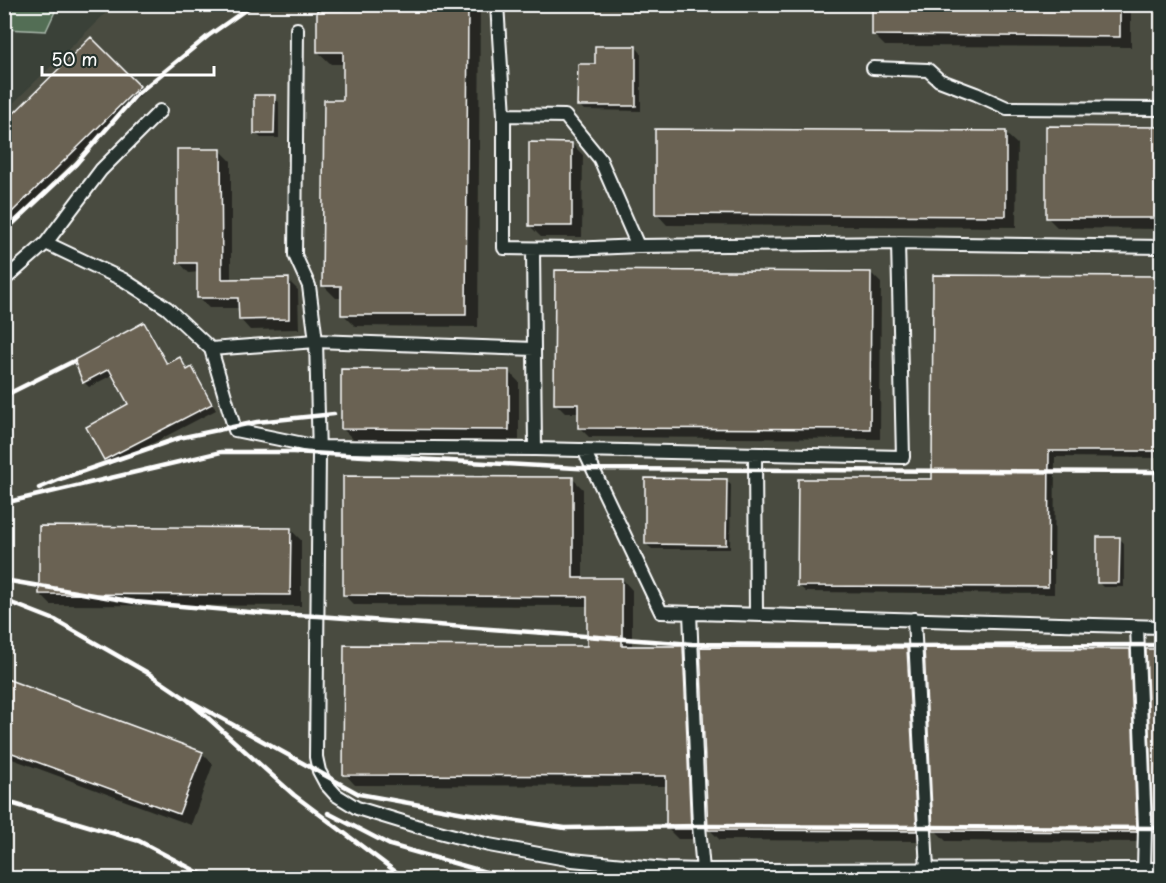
<svg xmlns="http://www.w3.org/2000/svg" width="1166" height="883" font-family="'Playpen Sans',sans-serif">
  <style>
    .built { fill: #484b40 }
    .green { fill: #526e55; stroke: #a8b6aa; stroke-width: 1.5 }
    .shadow { fill: #0007 }
    .building { fill: #6a6253; stroke: #fff; stroke-width: 1.5 }
    .lines { fill: none; stroke-linecap: round; stroke-linejoin: round }
    .service-casing { stroke: #fff; stroke-width: 16 }
    .service { stroke: #26332d; stroke-width: 12 }
    .rail { stroke: #fff; stroke-width: 4.5 }
  </style>
  <rect width="100%" height="100%" fill="#3a4138"/>
  <filter id="ink" filterUnits="userSpaceOnUse"><feTurbulence type="fractalNoise" baseFrequency=".0167" numOctaves="2"/><feDisplacementMap in="SourceGraphic" scale="12" xChannelSelector="R" yChannelSelector="G"/><feConvolveMatrix kernelMatrix="1 2 1 2 8 2 1 2 1" color-interpolation-filters="sRGB"/></filter>
  <g filter="url(#ink)">
    <path class="built" d="M 114,5 L 1161,5 L 1161,878 L 5,878 L 4,112 Z"/>
    <path class="green" d="M 4,5 L 5,4 L 58,5 L 46,31 L 5,29 Z"/>
    <path class="shadow" d="M 345,4 L 480,4 L 478,327 L 355,326 L 343,314 L 343,298 L 336,298 L 324,286 L 344,101 L 344,64 L 331,64 L 318,52 L 345,12 Z
      M 874,4 L 1131,4 L 1131,47 L 885,46 L 874,35 Z
      M 91,39 L 144,92 L 4,230 L 4,125 Z
      M 636,47 L 641,53 L 641,111 L 584,110 L 579,105 L 596,66 Z
      M 274,97 L 279,102 L 279,138 L 261,138 L 256,133 Z
      M 1048,128 L 1162,128 L 1162,229 L 1058,228 L 1047,217 Z
      M 1005,133 L 1017,144 L 1016,227 L 667,225 L 656,213 Z
      M 572,144 L 583,155 L 582,237 L 541,237 L 530,226 Z
      M 221,151 L 231,161 L 231,281 L 288,280 L 298,290 L 299,329 L 250,330 L 240,319 L 240,308 L 209,308 L 198,297 L 199,272 L 189,273 L 179,262 Z
      M 871,273 L 881,283 L 880,439 L 589,437 L 579,427 L 579,413 L 565,413 L 555,403 Z
      M 934,276 L 1162,277 L 1162,458 L 1055,457 L 1054,594 L 806,592 L 798,585 L 933,481 Z
      M 143,324 L 149,329 L 168,365 L 180,359 L 189,371 L 192,369 L 197,374 L 216,410 L 111,465 L 106,459 L 88,427 L 130,405 L 114,374 L 89,387 L 84,382 Z
      M 508,371 L 519,382 L 519,440 L 354,440 L 342,428 Z
      M 573,479 L 583,489 L 583,579 L 622,579 L 632,590 L 632,648 L 683,648 L 693,658 L 701,839 L 678,839 L 668,829 L 668,786 L 355,785 L 345,774 L 588,647 L 589,606 L 354,605 L 344,595 Z
      M 726,480 L 731,485 L 730,549 L 652,549 L 646,544 Z
      M 290,529 L 301,540 L 301,606 L 51,605 L 40,594 Z
      M 1119,538 L 1124,543 L 1124,587 L 1103,587 L 1098,582 Z
      M 907,649 L 918,660 L 927,841 L 720,840 L 709,829 Z
      M 1129,650 L 1140,661 L 1147,842 L 946,841 L 935,830 Z
      M 1148,650 L 1162,650 L 1162,838 L 1155,831 Z
      M 4,680 L 202,753 L 213,764 L 191,825 L 4,756 Z"/>
    <path class="building" d="M 344,4 L 468,4 L 466,315 L 341,315 L 341,286 L 322,286 L 324,100 L 343,100 L 343,52 L 317,52 L 317,10 L 343,10 Z
      M 872,4 L 1120,4 L 1120,37 L 872,35 Z
      M 91,37 L 140,86 L 4,220 L 4,123 Z
      M 595,46 L 636,46 L 636,106 L 577,106 L 578,64 L 595,64 Z
      M 254,95 L 275,95 L 274,134 L 254,134 Z
      M 1046,126 L 1161,127 L 1161,218 L 1046,218 Z
      M 655,129 L 1006,131 L 1006,216 L 655,214 Z
      M 529,142 L 572,143 L 572,226 L 529,226 Z
      M 177,149 L 221,149 L 222,279 L 289,278 L 289,319 L 239,320 L 238,298 L 197,298 L 197,263 L 177,263 Z
      M 555,270 L 871,272 L 870,429 L 578,428 L 578,404 L 554,404 Z
      M 933,275 L 1161,276 L 1161,451 L 1049,451 L 1048,587 L 797,586 L 798,479 L 932,479 Z
      M 144,322 L 167,364 L 180,357 L 187,370 L 192,367 L 212,404 L 104,460 L 86,427 L 128,404 L 109,369 L 83,383 L 74,360 Z
      M 341,369 L 509,370 L 509,430 L 341,429 Z
      M 343,476 L 573,477 L 573,578 L 622,578 L 622,646 L 683,646 L 691,829 L 666,829 L 666,776 L 343,775 L 344,645 L 587,646 L 587,597 L 343,595 Z
      M 645,478 L 727,479 L 726,545 L 645,544 Z
      M 39,526 L 291,528 L 290,595 L 39,594 Z
      M 1097,537 L 1120,537 L 1119,583 L 1097,583 Z
      M 700,647 L 907,648 L 917,831 L 708,830 Z
      M 924,648 L 1130,649 L 1137,832 L 933,831 Z
      M 1146,649 L 1161,649 L 1161,832 L 1153,832 Z
      M 4,678 L 203,752 L 179,814 L 4,750 Z"/>
    <g class="lines">
      <defs>
        <path id="service" d="M 497,4 L 504,115 L 504,248 L 572,249 L 638,246 L 898,243 L 1162,247
          M 297,29 L 295,255 L 309,286 L 316,341 L 534,349
          M 873,68 L 928,70 L 939,80 L 976,94 L 1007,108 L 1162,109
          M 504,115 L 565,116 L 600,159 L 638,246
          M 46,243 L 124,280 L 167,308 L 211,349 L 235,430 L 318,447 L 535,449 L 903,457 L 898,243
          M 533,249 L 535,449
          M 4,280 L 46,243 L 101,170 L 160,111
          M 211,349 L 316,341 L 319,454 L 316,757 L 319,771 L 326,784 L 336,795 L 357,808 L 416,826 L 489,845 L 572,860 L 665,869 L 703,870 L 1162,869
          M 584,450 L 661,612 L 1162,627
          M 755,454 L 756,615
          M 690,613 L 699,826 L 703,870
          M 914,619 L 927,870
          M 1137,627 L 1145,827 L 1144,869"/>
      </defs>
      <use href="#service" class="service-casing"/>
      <use href="#service" class="service"/>
      <path class="rail" d="M 4,232 L 76,164 L 137,94 L 208,36 L 254,4
        M 4,396 L 74,361
        M 39,488 L 63,478 L 179,438 L 257,422 L 334,414
        M 4,503 L 221,452 L 293,452 L 593,469 L 1162,472
        M 4,580 L 135,602 L 271,614 L 318,616 L 692,644 L 915,646 L 1162,645
        M 4,600 L 55,620 L 148,673 L 188,700 L 294,795 L 404,878
        M 188,700 L 359,794 L 464,813 L 565,828 L 699,826 L 1162,828
        M 4,801 L 139,841 L 209,878
        M 328,813 L 390,845 L 507,878"/>
    </g>
  </g>
  <rect width="1166" height="883" fill="none" stroke="#26332d" stroke-width="24"/>
  <rect x="12" y="12" width="1142" height="859" fill="none" stroke="#fff" stroke-width="2" filter="url(#ink)"/>
  <path d="M42 66v9h172v-9" fill="none" stroke="#ffffff" stroke-width="3"/>
  <text x="51" y="66" font-size="18" fill="#ffffff" stroke="#26332d" stroke-width="4.5" paint-order="stroke">50 m</text>
</svg>
